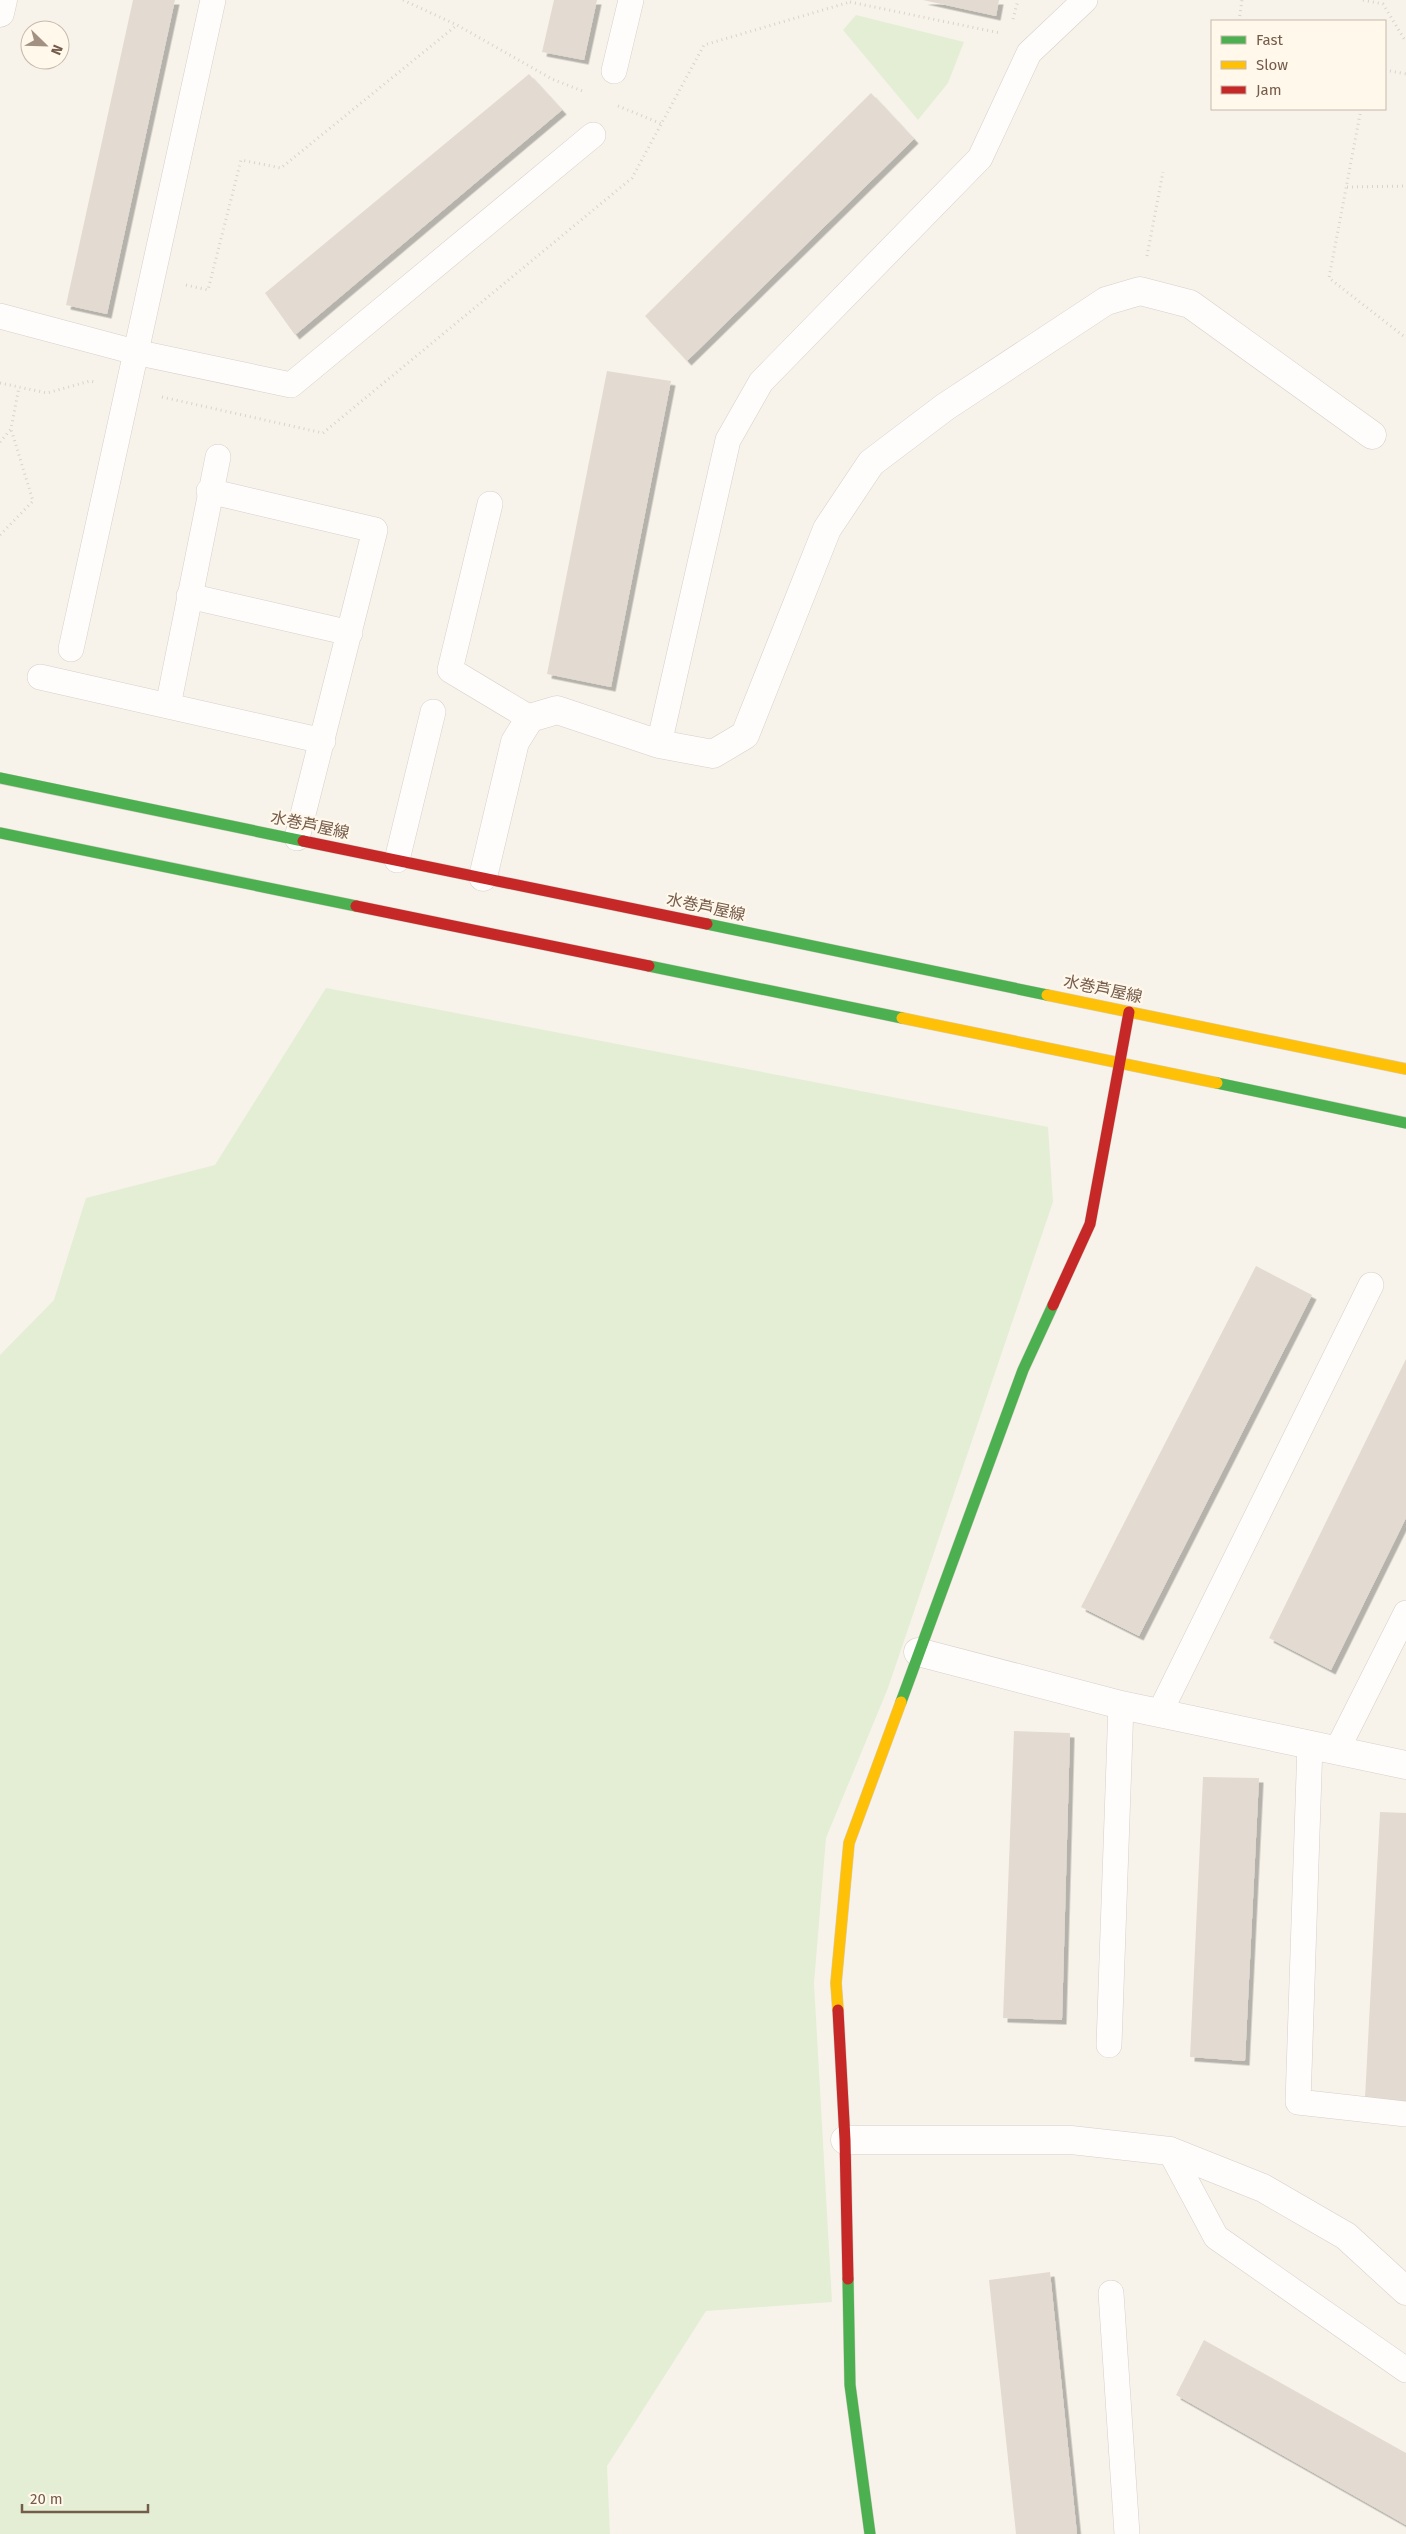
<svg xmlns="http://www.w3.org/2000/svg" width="1406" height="2534" font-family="'Fira Sans','Noto Sans JP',sans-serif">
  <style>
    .green { fill: #e3eed5 }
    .building { fill: #e3dbd2; filter: url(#shadow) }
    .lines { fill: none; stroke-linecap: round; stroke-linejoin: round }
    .lane-casing { stroke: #d6cfc7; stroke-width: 26 }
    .street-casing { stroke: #d6cfc7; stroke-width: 29 }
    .fast-casing { stroke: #d6cfc6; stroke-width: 12 }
    .slow-casing { stroke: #d6cfc6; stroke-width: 12 }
    .jam-casing { stroke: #d6cfc6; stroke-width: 12 }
    .path { stroke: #dad2cd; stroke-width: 3; stroke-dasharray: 1 4; stroke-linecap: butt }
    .lane { stroke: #fefdfc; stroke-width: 25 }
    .street { stroke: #fefdfc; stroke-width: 28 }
    .fast { stroke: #4caf50; stroke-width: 11 }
    .slow { stroke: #ffc107; stroke-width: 11 }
    .jam { stroke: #c62828; stroke-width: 11 }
    .labels { text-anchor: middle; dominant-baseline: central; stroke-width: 4.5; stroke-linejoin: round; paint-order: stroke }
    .street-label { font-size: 16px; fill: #755b4a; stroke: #fff8eb }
  </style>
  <defs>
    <filter id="shadow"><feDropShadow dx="4.5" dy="4.5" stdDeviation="0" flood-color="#0004"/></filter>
  </defs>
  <rect width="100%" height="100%" fill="#f7f3ea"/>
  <path class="green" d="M 856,15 L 964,42 L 948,83 L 918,120 L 843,30 Z
    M 326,988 L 1048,1127 L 1053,1202 L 888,1688 L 826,1838 L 814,1983 L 832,2302 L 706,2311 L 607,2466 L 610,2534 L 0,2534 L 0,1355 L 54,1300 L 86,1198 L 215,1165 Z"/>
  <path class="building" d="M 133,0 L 175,0 L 107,314 L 66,305 Z
    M 554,0 L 597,0 L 584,60 L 542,52 Z
    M 923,0 L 999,0 L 996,16 Z
    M 529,74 L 562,110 L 295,335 L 265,293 Z
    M 871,93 L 914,139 L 687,361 L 645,316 Z
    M 607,371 L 671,381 L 611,687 L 547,674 Z
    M 1256,1266 L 1312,1295 L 1139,1636 L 1081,1607 Z
    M 1406,1359 L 1406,1518 L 1331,1670 L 1269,1638 Z
    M 1014,1731 L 1070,1733 L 1062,2020 L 1003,2018 Z
    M 1203,1777 L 1259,1778 L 1245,2061 L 1190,2057 Z
    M 1380,1812 L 1406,1813 L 1406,2101 L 1365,2098 Z
    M 1050,2272 L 1077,2534 L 1016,2534 L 989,2280 Z
    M 1204,2340 L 1406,2453 L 1406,2525 L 1176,2395 Z"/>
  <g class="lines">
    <defs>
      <path id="lane" d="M 614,71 L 631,0
        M 0,316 L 135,352 L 291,385 L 593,135
        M 209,491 L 375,530 L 297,838
        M 490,504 L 450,670 L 530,718
        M 189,596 L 350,633
        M 71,649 L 213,0
        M 40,677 L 323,741
        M 168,706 L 218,457
        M 659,744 L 728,440 L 761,382 L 980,158 L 1029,53 L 1085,0
        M 397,860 L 433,712
        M 1160,1712 L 1371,1285
        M 1310,1744 L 1298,2102 L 1406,2114
        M 1337,1750 L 1406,1613
        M 1109,2045 L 1121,1705
        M 1170,2151 L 1216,2237 L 1406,2370
        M 1111,2293 L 1127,2534"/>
      <path id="street" d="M 0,13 L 3,0
        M 483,877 L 515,742 L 530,718 L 557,710 L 659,744 L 713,754 L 745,735 L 827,529 L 871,463 L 945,407 L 1106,301 L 1140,291 L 1190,304 L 1372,435
        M 918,1652 L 1121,1705 L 1406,1765
        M 845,2140 L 1071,2140 L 1170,2151 L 1263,2188 L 1346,2236 L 1406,2291"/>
      <path id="fast" d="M 0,778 L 303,841
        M 0,833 L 356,906
        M 707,924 L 1047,995
        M 649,966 L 902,1018
        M 1217,1083 L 1406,1123
        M 901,1702 L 1023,1370 L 1053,1305
        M 848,2279 L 850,2385 L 870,2534"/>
      <path id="slow" d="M 1047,995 L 1406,1069
        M 902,1018 L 1217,1083
        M 838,2010 L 836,1983 L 849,1843 L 901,1702"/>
      <path id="jam" d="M 303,841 L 707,924
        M 356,906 L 649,966
        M 1053,1305 L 1090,1224 L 1129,1012
        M 838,2010 L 845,2140 L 848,2279"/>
    </defs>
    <use href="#lane" class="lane-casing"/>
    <use href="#street" class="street-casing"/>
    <use href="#fast" class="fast-casing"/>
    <use href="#slow" class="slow-casing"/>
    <use href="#jam" class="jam-casing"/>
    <path class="path" d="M 403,0 L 457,25 L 552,79 L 585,92
      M 1363,0 L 1383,4 L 1406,42
      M 850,2 L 1000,33
      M 1013,19 L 1018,0
      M 1239,21 L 1242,0
      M 1385,70 L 1406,74
      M 618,106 L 662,124
      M 1361,109 L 1329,278 L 1406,338
      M 1347,187 L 1406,186
      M 1147,256 L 1163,172
      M 186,285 L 208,290 L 241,160 L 281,168 L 457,25
      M 0,383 L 47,393 L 90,381 L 94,382
      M 162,397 L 323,433 L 632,178 L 704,45 L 850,2
      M 0,442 L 11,429 L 19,387
      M 0,535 L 33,501 L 11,429"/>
    <use href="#lane" class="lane"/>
    <use href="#street" class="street"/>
    <use href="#fast" class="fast"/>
    <use href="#slow" class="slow"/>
    <use href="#jam" class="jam"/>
  </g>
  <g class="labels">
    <g class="street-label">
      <text transform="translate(310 825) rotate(12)">水巻芦屋線</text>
      <text transform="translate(706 907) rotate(12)">水巻芦屋線</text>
      <text transform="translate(1103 989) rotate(12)">水巻芦屋線</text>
    </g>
  </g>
  <rect x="1211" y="20" width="175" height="90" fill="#fff8eb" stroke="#c8b9ab"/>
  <rect x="1221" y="36" width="25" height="8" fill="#4caf50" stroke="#c8b9ab"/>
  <text x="1256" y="45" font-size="15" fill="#755b4a">Fast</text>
  <rect x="1221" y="61" width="25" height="8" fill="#ffc107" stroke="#c8b9ab"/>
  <text x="1256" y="70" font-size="15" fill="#755b4a">Slow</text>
  <rect x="1221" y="86" width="25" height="8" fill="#c62828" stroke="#c8b9ab"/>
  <text x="1256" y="95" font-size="15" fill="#755b4a">Jam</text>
  <g transform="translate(45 45) rotate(113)"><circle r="24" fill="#fff8eb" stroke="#c8b9ab"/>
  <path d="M0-4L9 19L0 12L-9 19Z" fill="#a29082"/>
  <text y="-8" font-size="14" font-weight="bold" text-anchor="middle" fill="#755b4a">N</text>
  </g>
  <path d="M22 2504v8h126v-8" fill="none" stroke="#755b4a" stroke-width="2.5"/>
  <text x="30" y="2504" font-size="15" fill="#755b4a" stroke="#fff8eb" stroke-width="4" paint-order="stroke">20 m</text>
</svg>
